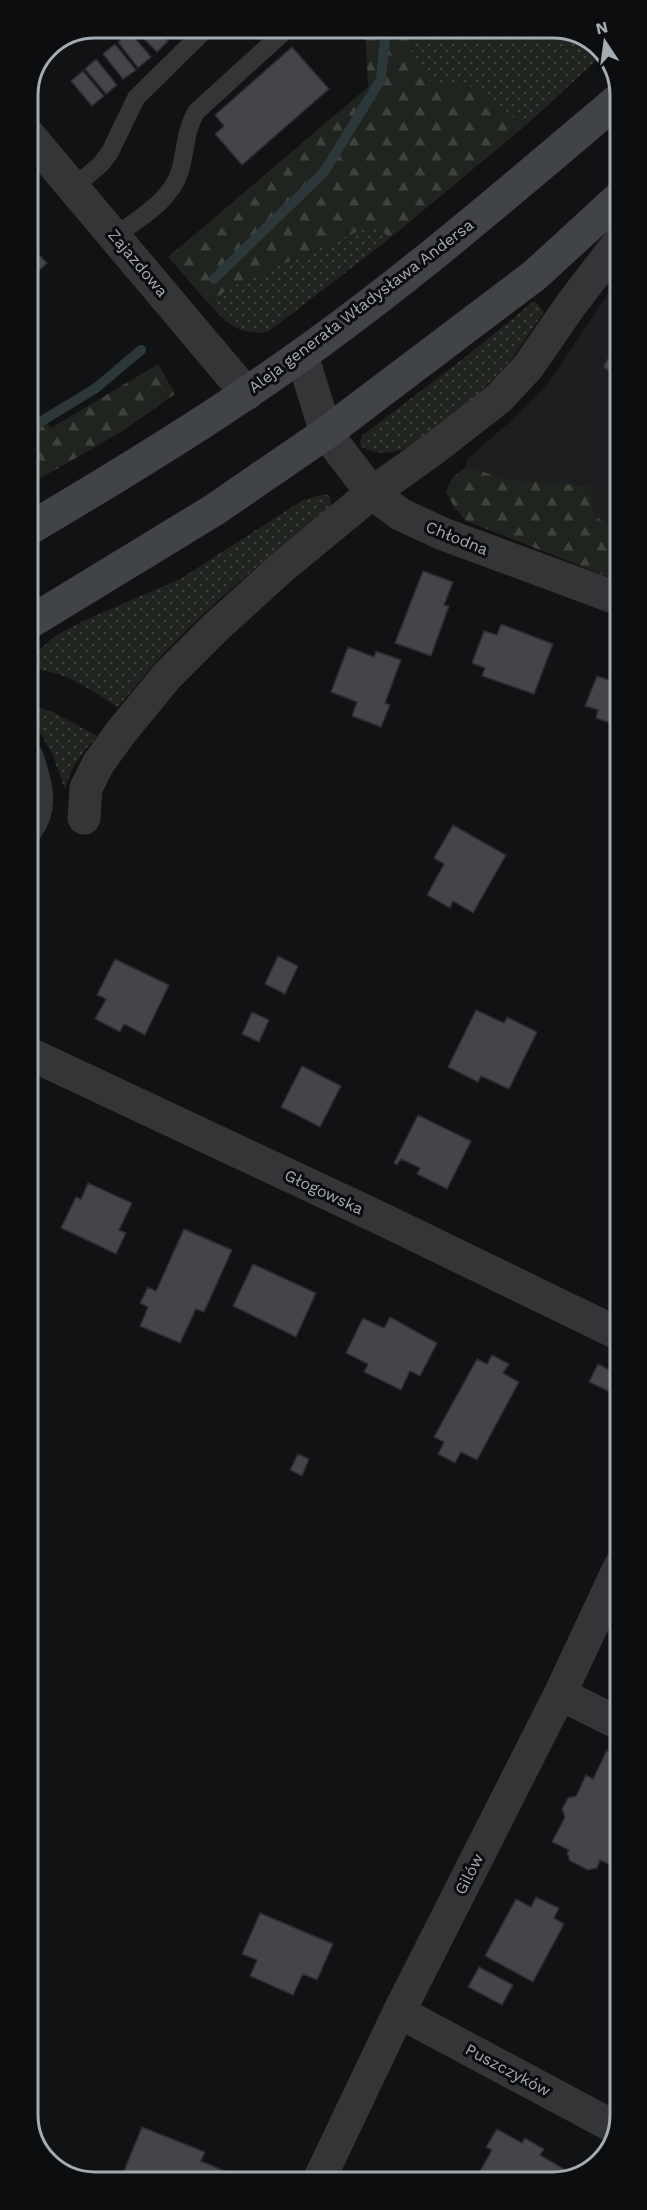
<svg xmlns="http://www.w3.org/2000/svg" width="647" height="2210" font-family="'Work Sans',sans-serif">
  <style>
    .built { fill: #1d1e20 }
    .grass { fill: url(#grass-dots) }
    .forest { fill: url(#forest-firs) }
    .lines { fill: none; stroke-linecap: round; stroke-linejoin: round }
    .stream { stroke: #2c373a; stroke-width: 10 }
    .building { fill: #434549; stroke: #2b2c2f; stroke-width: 1.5 }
    .service { stroke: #333537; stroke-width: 18 }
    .minor { stroke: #333537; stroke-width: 33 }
    .tertiary { stroke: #333537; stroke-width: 33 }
    .secondary { stroke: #414447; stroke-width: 33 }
    .labels { text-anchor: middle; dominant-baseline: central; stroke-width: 6; stroke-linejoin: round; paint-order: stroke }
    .street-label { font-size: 16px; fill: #a4acb3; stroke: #0c0d0e }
    .rim { fill: none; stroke: #a4acb3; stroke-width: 3 }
  </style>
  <defs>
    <pattern id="grass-dots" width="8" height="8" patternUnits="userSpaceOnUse" patternTransform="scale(1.5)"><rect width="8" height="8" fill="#1f251e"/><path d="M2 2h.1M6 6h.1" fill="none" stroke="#3d423c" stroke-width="1.8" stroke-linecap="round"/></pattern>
    <pattern id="forest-firs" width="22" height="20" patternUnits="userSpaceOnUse" patternTransform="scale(1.5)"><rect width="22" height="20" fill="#1f251e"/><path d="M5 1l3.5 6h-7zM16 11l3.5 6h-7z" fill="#3d423c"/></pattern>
  </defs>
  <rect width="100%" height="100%" fill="#111213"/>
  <path class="built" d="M 619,277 L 619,530 L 594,516 L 591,485 L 558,484 L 503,479 L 467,466 L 467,459 L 510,422 L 547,385 Z"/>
  <path class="grass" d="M 413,27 L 561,28 L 597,44 L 603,54 L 524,127 L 480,88 L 432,85 L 411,52 Z
    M 377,223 L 389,239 L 268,332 C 239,335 229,325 210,305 L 228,288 Z
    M 533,302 L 536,302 L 544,312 C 532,329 520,348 507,364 C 490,385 428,440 404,449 C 390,454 374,455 361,446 L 360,441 L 363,435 L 468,355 Z
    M 324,494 L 330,496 L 331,503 L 329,508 C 275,551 221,595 173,644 C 153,664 136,686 118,707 C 91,691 61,667 28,670 L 39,650 L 57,635 L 83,621 L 180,579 L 303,500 Z
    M 36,706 L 55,713 L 97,736 C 84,752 69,767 66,788 L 64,787 L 52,753 L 29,713 L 28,708 Z"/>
  <path class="forest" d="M 365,27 L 413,27 L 411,52 L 432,85 L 480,88 L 524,127 L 389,239 L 377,223 L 228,288 L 210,305 L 168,257 L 368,87 Z
    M 158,364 L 175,394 L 121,432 L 27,486 L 27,401 L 51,428 Z
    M 467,466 L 503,479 L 558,484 L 591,485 L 594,516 L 619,530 L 619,581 L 466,521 L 454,507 L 446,492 L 452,478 Z"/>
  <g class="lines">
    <path class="stream" d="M 214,279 L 324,172 L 381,79 L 386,27
      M 27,430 L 96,388 L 141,350"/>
  </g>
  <path class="building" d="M 137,27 L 154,27 L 168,41 L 157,52 L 135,30 Z
    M 157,27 L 179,27 L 180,28 L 170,39 Z
    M 130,32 L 151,57 L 138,68 L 118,42 Z
    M 115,44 L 136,70 L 123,79 L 103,54 Z
    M 292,47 L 329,89 L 242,165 L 215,134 L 224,126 L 215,115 Z
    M 96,59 L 117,85 L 106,94 L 85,69 Z
    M 83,71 L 104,96 L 92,106 L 71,81 Z
    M 27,243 L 47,263 L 27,282 Z
    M 619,339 L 619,377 L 603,367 Z
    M 423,571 L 453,582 L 444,605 L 449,606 L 431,656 L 395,643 Z
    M 501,624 L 553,644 L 534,694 L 482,676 L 485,668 L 472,663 L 484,631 L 497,635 Z
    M 348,647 L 374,657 L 376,651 L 401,660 L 385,703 L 390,705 L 381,727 L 352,716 L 357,702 L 331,692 Z
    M 615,666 L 619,667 L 619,726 L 596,718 L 598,710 L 585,706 L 597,676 L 609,680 Z
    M 453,825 L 506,855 L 473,913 L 453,901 L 450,908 L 427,895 L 444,864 L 434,858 Z
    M 278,956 L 298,966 L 285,994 L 265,984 Z
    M 115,959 L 169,985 L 145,1035 L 124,1024 L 120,1032 L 95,1019 L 106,999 L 97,995 Z
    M 476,1010 L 504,1023 L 507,1017 L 537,1032 L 509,1089 L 481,1076 L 478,1082 L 448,1067 Z
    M 252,1012 L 269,1020 L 259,1042 L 242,1034 Z
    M 302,1066 L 341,1086 L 320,1127 L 281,1107 Z
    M 418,1115 L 471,1141 L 447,1189 L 417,1174 L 420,1168 L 401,1159 L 397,1165 L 394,1163 Z
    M 88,1183 L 132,1203 L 119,1230 L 126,1233 L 116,1254 L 61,1228 L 76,1197 L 81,1199 Z
    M 184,1229 L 232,1250 L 204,1312 L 196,1309 L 180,1343 L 140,1326 L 148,1307 L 140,1303 L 148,1287 L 156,1291 Z
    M 619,1230 L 619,1249 L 612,1244 Z
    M 253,1264 L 316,1293 L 296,1337 L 233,1306 Z
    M 390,1317 L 437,1343 L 420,1376 L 410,1371 L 401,1390 L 364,1372 L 368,1364 L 346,1353 L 363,1318 L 384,1328 Z
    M 492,1355 L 509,1364 L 503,1373 L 519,1382 L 477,1460 L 461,1452 L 455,1463 L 438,1454 L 444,1442 L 434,1437 L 477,1359 L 487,1364 Z
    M 598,1364 L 617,1374 L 608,1391 L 589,1382 Z
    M 298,1454 L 309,1459 L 302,1476 L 290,1470 Z
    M 607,1750 L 620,1756 L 620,1869 L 600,1860 L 597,1868 L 588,1870 L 570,1861 L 567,1853 L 569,1850 L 552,1842 L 565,1817 L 562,1809 L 568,1798 L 576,1796 L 586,1775 L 593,1779 Z
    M 536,1897 L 559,1908 L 554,1918 L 564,1924 L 533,1982 L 485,1956 L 516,1899 L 531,1907 Z
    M 260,1913 L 333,1944 L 317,1980 L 303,1974 L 293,1995 L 250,1976 L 257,1960 L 242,1954 Z
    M 479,1967 L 513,1985 L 502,2005 L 468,1987 Z
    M 142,2127 L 205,2152 L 201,2161 L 234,2175 L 231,2182 L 119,2183 Z
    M 497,2129 L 522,2143 L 525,2138 L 544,2149 L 540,2155 L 564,2169 L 557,2182 L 489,2182 L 478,2175 L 492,2150 L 486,2147 Z
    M 600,2149 L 607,2153 L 606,2157 L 593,2165 L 592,2164 Z"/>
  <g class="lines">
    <path class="service" d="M 73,188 L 101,164 L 110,152 L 136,98 L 208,27
      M 115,236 C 139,218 171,201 180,171 C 186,150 185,131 196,112 L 289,27"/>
    <path class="minor" d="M 27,133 L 247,394
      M 302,355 L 326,433 L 372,493 L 400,514 L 443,534 L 619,599
      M 84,818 L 86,788 L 98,764 L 121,732 L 167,676 L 215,628 L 281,568 L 372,493 L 435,448 L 499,398 L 528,367 L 570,306 L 619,242
      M 28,1053 L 384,1220 L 619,1334
      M 560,1694 L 620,1724
      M 399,2012 L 616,2128
      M 318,2182 L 399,2012 L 560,1694 L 620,1566"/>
    <path class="tertiary" d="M 27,757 C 35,781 44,806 27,828"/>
    <path class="secondary" d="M 27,530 C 120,475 212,419 300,356 C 411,277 515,187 619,99
      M 27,624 L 214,510 L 326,433 L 535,275 L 619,198"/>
  </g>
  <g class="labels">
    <g class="street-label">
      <text transform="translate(138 263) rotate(50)">Zajazdowa</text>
      <text transform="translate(361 306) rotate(-37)">Aleja generała Władysława Andersa</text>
      <text transform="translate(457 538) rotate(22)">Chłodna</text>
      <text transform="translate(324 1192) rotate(25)">Głogowska</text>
      <text transform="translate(469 1874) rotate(-63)">Gilów</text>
      <text transform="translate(508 2070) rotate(28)">Puszczyków</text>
    </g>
  </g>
  <path d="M0 0H647V2210H0ZM95 38H553A57 57 0 0 1 610 95V2115A57 57 0 0 1 553 2172H95A57 57 0 0 1 38 2115V95A57 57 0 0 1 95 38Z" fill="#0c0d0e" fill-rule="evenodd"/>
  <path class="rim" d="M95 38H553A57 57 0 0 1 610 95V2115A57 57 0 0 1 553 2172H95A57 57 0 0 1 38 2115V95A57 57 0 0 1 95 38Z"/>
  <g transform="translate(605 42) rotate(347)" stroke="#0c0d0e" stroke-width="4.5" paint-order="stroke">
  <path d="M0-4.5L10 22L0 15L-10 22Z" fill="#a4acb3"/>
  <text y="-9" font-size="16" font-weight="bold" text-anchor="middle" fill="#a4acb3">N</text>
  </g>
</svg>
